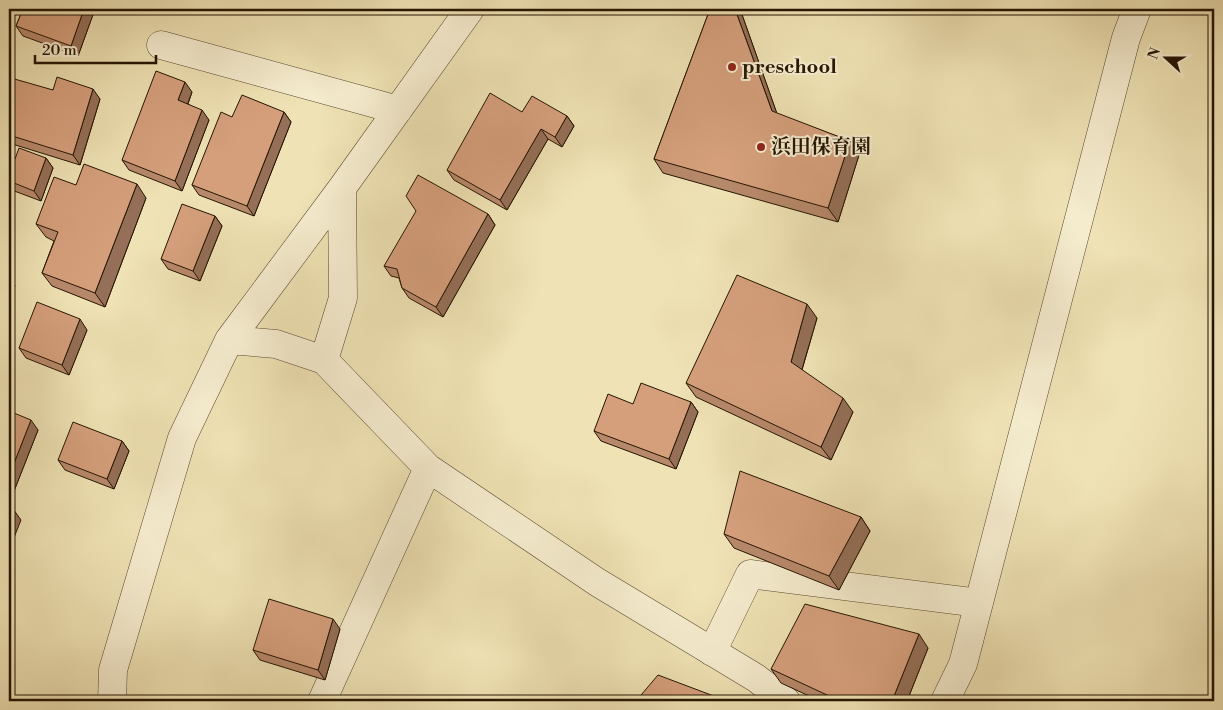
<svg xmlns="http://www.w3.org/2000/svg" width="1223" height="710" font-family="'Libre Bodoni','Noto Serif JP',serif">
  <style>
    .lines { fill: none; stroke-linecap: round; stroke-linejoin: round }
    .street-casing { stroke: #58482e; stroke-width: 29 }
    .street { stroke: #f5ecce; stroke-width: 28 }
    .wall { fill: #b7896b; stroke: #251501 }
    .shaded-wall { fill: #956f57; stroke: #251501 }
    .building { fill: #d59f7c; stroke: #251501 }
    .poi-dot { fill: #8f2418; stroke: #f5ecce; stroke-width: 2 }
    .labels { text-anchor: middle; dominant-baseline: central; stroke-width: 4; stroke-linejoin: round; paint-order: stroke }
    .poi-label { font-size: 20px; font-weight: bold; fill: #251501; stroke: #f5ecce; text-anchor: start }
  </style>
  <rect width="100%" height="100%" fill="#efe2b4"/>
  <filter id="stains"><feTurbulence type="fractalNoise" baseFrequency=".004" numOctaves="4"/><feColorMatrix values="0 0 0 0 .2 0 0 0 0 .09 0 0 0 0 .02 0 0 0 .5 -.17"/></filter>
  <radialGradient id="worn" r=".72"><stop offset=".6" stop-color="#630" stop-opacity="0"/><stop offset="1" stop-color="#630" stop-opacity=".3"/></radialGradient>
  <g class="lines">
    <defs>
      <path id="street" d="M 161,45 L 398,110
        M 229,340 L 276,344 L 324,360 L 428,468 L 597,582 L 756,678 L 786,701
        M 324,360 L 343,298 L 342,188
        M 712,652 L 750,574 L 979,603
        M 112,701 L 113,670 L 182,438 L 229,340 L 342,188 L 470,9
        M 322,701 L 428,468
        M 945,701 L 963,664 L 1126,38 L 1137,9"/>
    </defs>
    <use href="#street" class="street-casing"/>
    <use href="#street" class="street"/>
  </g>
  <path class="wall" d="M 23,9 L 95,9 L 78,56 L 23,36 L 16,26 Z
    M 710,9 L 740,9 L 777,114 L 850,141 L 859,155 L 838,222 L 663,173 L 654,159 Z
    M 9,85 L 53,90 L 100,99 L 80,165 L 9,143 Z
    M 192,92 L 188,104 L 209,120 L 182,191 L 129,170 L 122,160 Z
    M 284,112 L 291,122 L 254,216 L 199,195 L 192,185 L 232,117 Z
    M 522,112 L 567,116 L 574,126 L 562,147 L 548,139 L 507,210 L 454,180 L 447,170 Z
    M 9,156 L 15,159 L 46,158 L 53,168 L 41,201 L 9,189 Z
    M 76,185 L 146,198 L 105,307 L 52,286 L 42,273 L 54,241 L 46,237 L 36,224 Z
    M 488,214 L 495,225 L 443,317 L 409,298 L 402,288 L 399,278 L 391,276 L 384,266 Z
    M 215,216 L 222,226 L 200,281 L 168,269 L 161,259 Z
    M 817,318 L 802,370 L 853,412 L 831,460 L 696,397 L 686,383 Z
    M 87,330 L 69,375 L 26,358 L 19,348 Z
    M 691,402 L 698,412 L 676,469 L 601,441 L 594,431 L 633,404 Z
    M 9,411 L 38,430 L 14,491 L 9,489 Z
    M 122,441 L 129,451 L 114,489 L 65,470 L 58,460 Z
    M 861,517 L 870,531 L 839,590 L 734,548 L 724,534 Z
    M 340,629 L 325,680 L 260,660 L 253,650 Z
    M 928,648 L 907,701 L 820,701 L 781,683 L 771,669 Z"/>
  <path class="shaded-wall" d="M 84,9 L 95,9 L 78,56 L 71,46 Z
    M 735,9 L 740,9 L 781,125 L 772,111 Z
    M 185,82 L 192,92 L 185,111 L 178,100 Z
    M 93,89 L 100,99 L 80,165 L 73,155 Z
    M 202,110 L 209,120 L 182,191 L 175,181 Z
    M 284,112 L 291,122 L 254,216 L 247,206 Z
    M 567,116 L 574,126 L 562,147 L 555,137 Z
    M 541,129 L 548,139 L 507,210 L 500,200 Z
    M 850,141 L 859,155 L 838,222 L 828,208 Z
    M 46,158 L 53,168 L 41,201 L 34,191 Z
    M 137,184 L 146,198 L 105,307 L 95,293 Z
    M 9,189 L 14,196 L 9,210 Z
    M 488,214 L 495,225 L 443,317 L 436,307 Z
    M 215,216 L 222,226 L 200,281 L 193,271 Z
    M 9,277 L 15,286 L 9,302 Z
    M 807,304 L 817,318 L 800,376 L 791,362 Z
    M 80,319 L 87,330 L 69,375 L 62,365 Z
    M 843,398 L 853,412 L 831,460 L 821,447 Z
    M 691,402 L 698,412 L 676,469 L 669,459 Z
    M 31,420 L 38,430 L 14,491 L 9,483 L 9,476 Z
    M 122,441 L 129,451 L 114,489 L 107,479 Z
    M 11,506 L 21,520 L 9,550 L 9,513 Z
    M 861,517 L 870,531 L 839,590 L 829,576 Z
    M 333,619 L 340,629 L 325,680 L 318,670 Z
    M 919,634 L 928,648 L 907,701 L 892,701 Z"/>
  <path class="building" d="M 23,9 L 84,9 L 71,46 L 16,26 Z
    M 710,9 L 735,9 L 772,111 L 850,141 L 828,208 L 654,159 Z
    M 156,71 L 185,82 L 178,100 L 202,110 L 175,181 L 122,160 Z
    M 57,77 L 93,89 L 73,155 L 9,135 L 9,85 L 11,78 L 53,90 Z
    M 490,93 L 522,112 L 532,96 L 567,116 L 555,137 L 541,129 L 500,200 L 447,170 Z
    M 242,95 L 284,112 L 247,206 L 192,185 L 221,112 L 232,117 Z
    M 19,148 L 46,158 L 34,191 L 9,181 L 9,156 L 15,159 Z
    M 84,164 L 137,184 L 95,293 L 42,273 L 58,232 L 36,224 L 54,177 L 76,185 Z
    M 418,175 L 488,214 L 436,307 L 402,288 L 397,269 L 384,266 L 416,211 L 406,196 Z
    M 182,204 L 215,216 L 193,271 L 161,259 Z
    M 737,275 L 807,304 L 791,362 L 843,398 L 821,447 L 686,383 Z
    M 37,302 L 80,319 L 62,365 L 19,348 Z
    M 641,383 L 691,402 L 669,459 L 594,431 L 608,394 L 633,404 Z
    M 9,411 L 31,420 L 9,476 Z
    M 73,422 L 122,441 L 107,479 L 58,460 Z
    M 740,471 L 861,517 L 829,576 L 724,534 Z
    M 9,505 L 11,506 L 9,513 Z
    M 269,599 L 333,619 L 318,670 L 253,650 Z
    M 805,604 L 919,634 L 892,701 L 840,701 L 771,669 Z
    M 658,675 L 727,701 L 636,701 Z"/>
  <g class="poi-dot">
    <circle cx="732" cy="67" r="5"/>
    <circle cx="761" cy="147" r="5"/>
  </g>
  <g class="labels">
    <g class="poi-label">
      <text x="742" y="67">preschool</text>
      <text x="771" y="147">浜田保育園</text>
    </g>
  </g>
  <rect width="1223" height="710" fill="none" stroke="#efe2b4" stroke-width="30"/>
  <rect x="10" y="10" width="1203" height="690" fill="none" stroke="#251501" stroke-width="2.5"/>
  <rect x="15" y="15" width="1193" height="680" fill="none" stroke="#251501"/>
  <g transform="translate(1166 58) rotate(291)" stroke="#f5ecce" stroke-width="4" paint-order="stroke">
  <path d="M0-4L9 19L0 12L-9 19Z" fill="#251501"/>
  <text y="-8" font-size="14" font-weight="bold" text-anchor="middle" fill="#251501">N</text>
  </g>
  <path d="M35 55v8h121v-8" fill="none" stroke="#251501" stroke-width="2.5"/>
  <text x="42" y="55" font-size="15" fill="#251501" stroke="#f5ecce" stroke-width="4" paint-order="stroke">20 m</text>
  <rect width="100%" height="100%" filter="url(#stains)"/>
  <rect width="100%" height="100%" fill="url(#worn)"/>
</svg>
